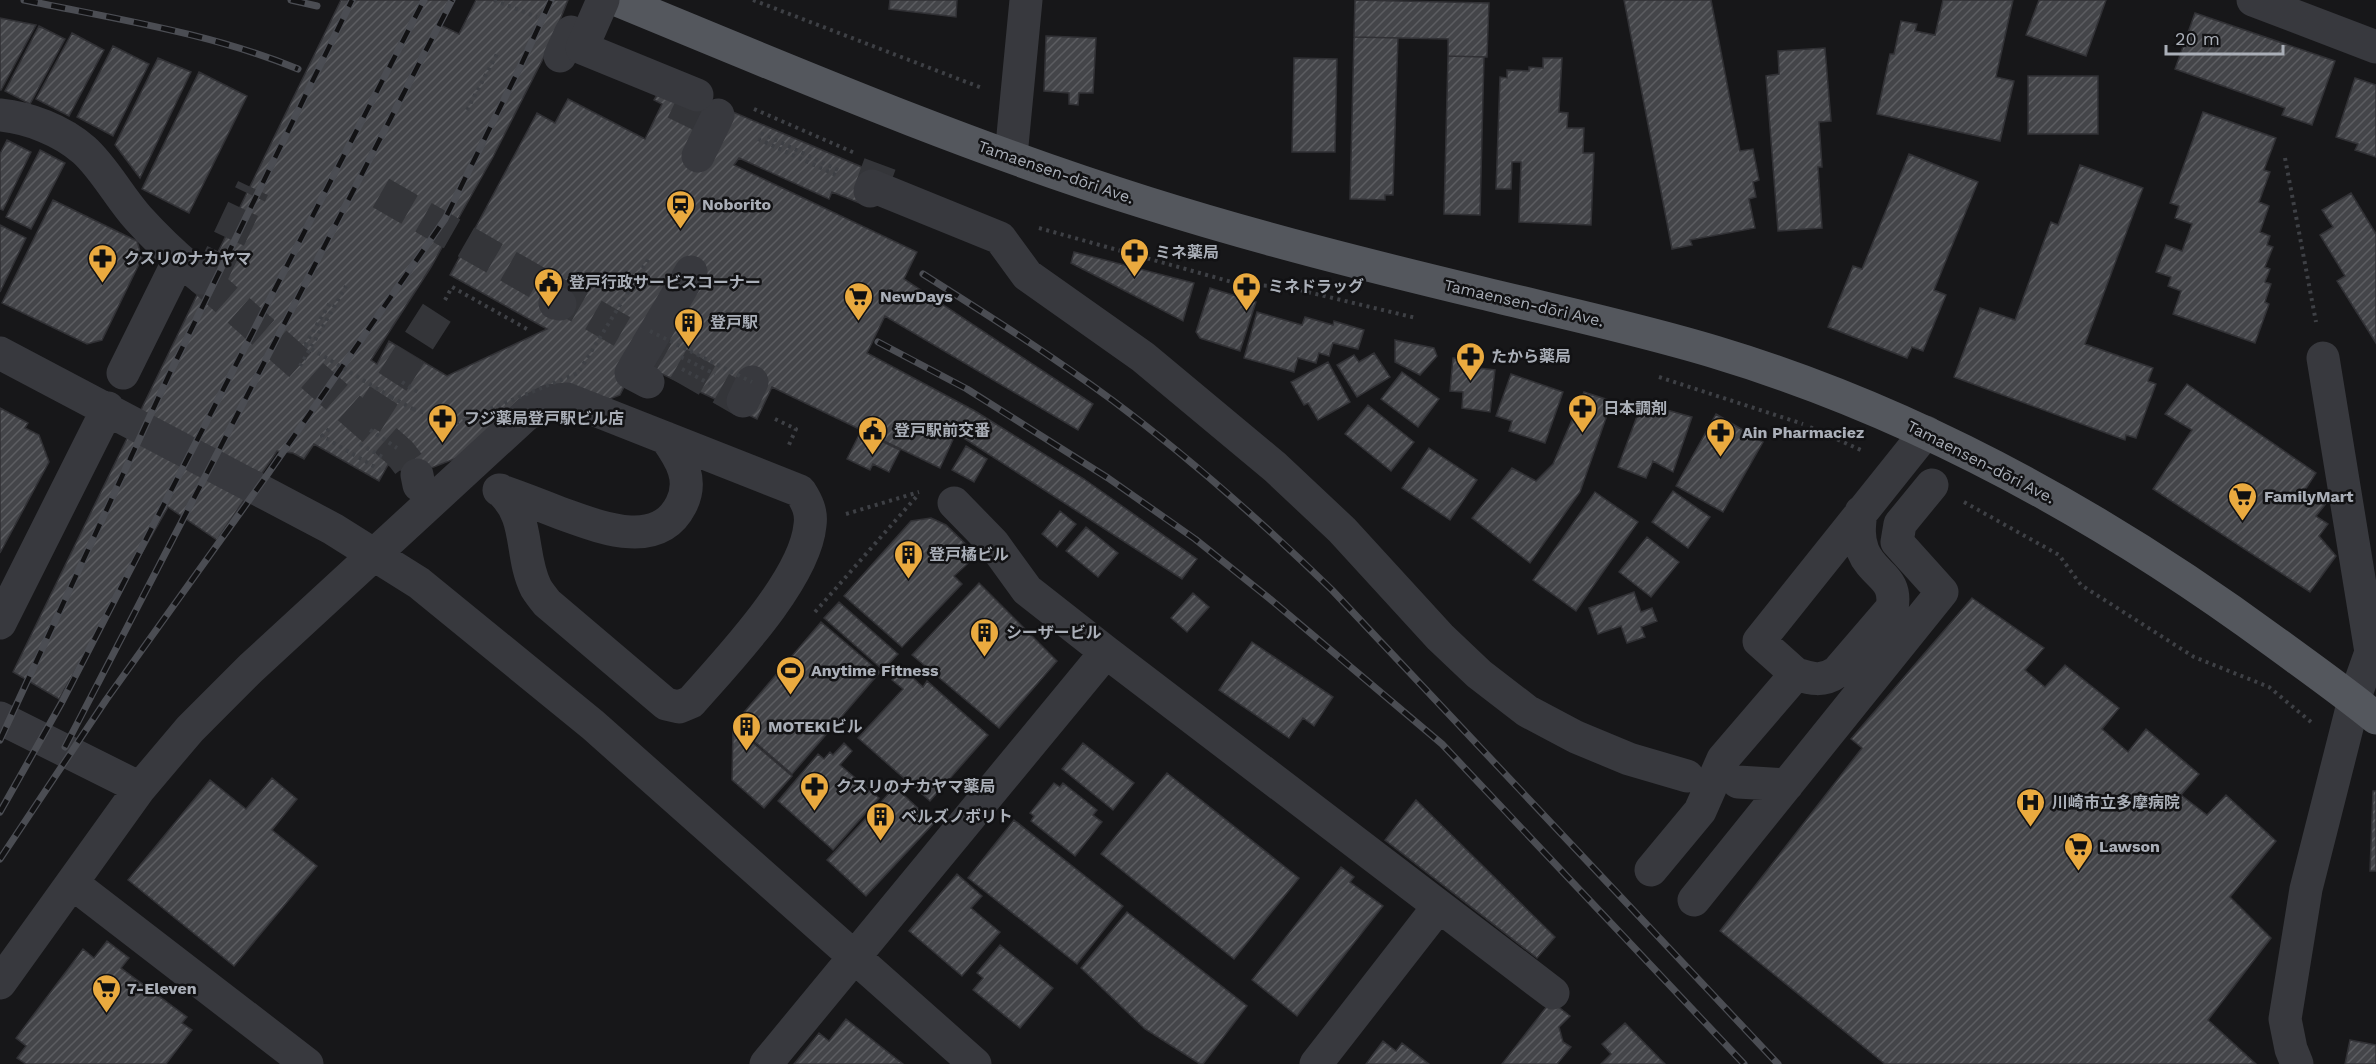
<svg xmlns="http://www.w3.org/2000/svg" width="2376" height="1064" font-family="'Work Sans','Noto Sans JP',sans-serif">
  <style>
    .building { fill: url(#building-hatch); stroke: #313135; stroke-width: 1.5 }
    .lines { fill: none; stroke-linecap: round; stroke-linejoin: round }
    .minor-tunnel { stroke: #343539; stroke-width: 33; stroke-dasharray: 33 16; stroke-linecap: butt }
    .path { stroke: #3e4045; stroke-width: 4; stroke-dasharray: 3 4.5; stroke-linecap: butt }
    .minor { stroke: #38393e; stroke-width: 33 }
    .major { stroke: #54575d; stroke-width: 33 }
    .rail-casing { stroke: #4b4d53; stroke-width: 7 }
    .rail { stroke: #121214; stroke-width: 4.5; stroke-dasharray: 14; stroke-linecap: butt }
    .path-bridge { stroke: #3e4045; stroke-width: 4; stroke-dasharray: 3 4.5; stroke-linecap: butt }
    .minor-bridge { stroke: #38393e; stroke-width: 33 }
    .labels { text-anchor: middle; dominant-baseline: central; stroke-width: 5; stroke-linejoin: round; paint-order: stroke }
    .street-label { font-size: 16px; fill: #aaafb8; stroke: #121214 }
    .poi-label { font-size: 16px; font-weight: bold; fill: #aaafb8; stroke: #121214; text-anchor: start }
  </style>
  <defs>
    <pattern id="building-hatch" width="6" height="6" patternUnits="userSpaceOnUse" patternTransform="scale(1.5)"><rect width="6" height="6" fill="#444549"/><path d="M-1 1l2-2M0 6l6-6M5 7l2-2" fill="none" stroke="#5c5d61"/></pattern>
  </defs>
  <rect width="100%" height="100%" fill="#171719"/>
  <path class="building" d="M 341,0 L 449,0 L 438,24 L 459,34 L 476,0 L 568,0 L 550,45 L 493,157 L 431,267 L 371,360 L 377,364 L 389,341 L 447,376 L 547,329 L 450,275 L 537,113 L 555,123 L 568,99 L 645,139 L 662,104 L 654,100 L 661,88 L 726,109 L 876,173 L 862,204 L 832,192 L 829,199 L 739,158 L 734,165 L 917,252 L 904,279 L 1093,404 L 1078,430 L 885,316 L 867,353 L 975,411 L 1084,479 L 1197,559 L 1182,579 L 956,433 L 940,468 L 772,387 L 757,419 L 660,373 L 626,383 L 620,395 L 413,475 L 388,465 L 379,481 L 314,444 L 304,459 L 293,453 L 277,451 L 217,540 L 168,507 L 59,699 L 13,672 Z
    M 890,0 L 957,0 L 956,17 L 889,9 Z
    M 1355,0 L 1489,3 L 1487,57 L 1448,56 L 1448,39 L 1354,37 Z
    M 1624,0 L 1711,0 L 1740,151 L 1753,149 L 1759,180 L 1753,182 L 1756,197 L 1749,199 L 1755,228 L 1690,240 L 1692,245 L 1672,249 Z
    M 1943,0 L 2013,0 L 1996,77 L 2014,81 L 2000,141 L 1877,114 L 1890,54 L 1894,54 L 1901,21 L 1917,24 L 1915,31 L 1935,35 Z
    M 2039,0 L 2106,0 L 2086,56 L 2026,35 Z
    M 2195,13 L 2335,61 L 2312,125 L 2282,115 L 2285,108 L 2175,69 Z
    M 0,18 L 36,25 L 1,90 L 0,90 Z
    M 39,26 L 65,39 L 30,104 L 5,91 Z
    M 72,33 L 104,50 L 69,116 L 36,99 Z
    M 1046,36 L 1096,38 L 1093,93 L 1079,93 L 1078,105 L 1069,104 L 1069,93 L 1044,91 Z
    M 1354,37 L 1398,38 L 1393,195 L 1385,195 L 1385,200 L 1350,199 Z
    M 113,46 L 149,64 L 113,136 L 77,117 Z
    M 1825,48 L 1831,121 L 1819,122 L 1822,167 L 1818,167 L 1822,228 L 1778,231 L 1766,76 L 1779,74 L 1778,51 Z
    M 1448,56 L 1484,57 L 1480,215 L 1444,214 Z
    M 158,58 L 191,72 L 140,178 L 115,145 Z
    M 1294,58 L 1337,59 L 1335,152 L 1292,152 Z
    M 1543,58 L 1562,58 L 1559,112 L 1568,113 L 1567,128 L 1584,128 L 1583,153 L 1594,153 L 1591,225 L 1519,222 L 1521,162 L 1512,162 L 1511,189 L 1496,189 L 1500,77 L 1507,78 L 1507,70 L 1529,71 L 1529,67 L 1543,68 Z
    M 199,72 L 247,96 L 189,213 L 142,189 Z
    M 2028,76 L 2098,76 L 2098,134 L 2028,134 Z
    M 2355,78 L 2376,85 L 2376,157 L 2355,150 L 2358,144 L 2336,137 Z
    M 2203,112 L 2276,138 L 2264,170 L 2270,172 L 2259,202 L 2269,206 L 2260,232 L 2270,236 L 2267,245 L 2273,247 L 2265,267 L 2270,269 L 2265,282 L 2271,284 L 2265,302 L 2269,304 L 2255,343 L 2173,314 L 2181,291 L 2168,286 L 2171,277 L 2156,272 L 2166,245 L 2182,251 L 2192,224 L 2175,218 L 2179,206 L 2170,203 Z
    M 7,140 L 31,152 L 3,210 L 0,209 L 0,154 Z
    M 40,150 L 65,163 L 31,229 L 6,217 Z
    M 1909,154 L 1978,182 L 1934,290 L 1946,295 L 1923,351 L 1912,347 L 1907,358 L 1828,327 L 1853,266 L 1862,269 Z
    M 2080,165 L 2143,188 L 2085,344 L 2153,368 L 2148,381 L 2156,384 L 2136,438 L 2126,435 L 2125,440 L 1954,377 L 1980,308 L 2015,320 L 2051,222 L 2058,225 Z
    M 2351,193 L 2376,234 L 2376,343 L 2337,281 L 2345,276 L 2320,235 L 2333,227 L 2322,210 Z
    M 53,200 L 137,241 L 142,258 L 102,340 L 87,344 L 2,303 Z
    M 0,225 L 26,238 L 0,292 Z
    M 1074,252 L 1194,283 L 1183,321 L 1071,263 Z
    M 1210,288 L 1256,302 L 1240,351 L 1200,338 L 1196,332 Z
    M 1257,312 L 1302,325 L 1305,317 L 1333,325 L 1334,321 L 1364,330 L 1358,349 L 1333,343 L 1329,356 L 1319,353 L 1316,363 L 1298,358 L 1294,372 L 1244,358 Z
    M 1395,340 L 1434,348 L 1437,356 L 1420,375 L 1395,362 Z
    M 1374,353 L 1390,377 L 1357,397 L 1337,365 L 1354,355 L 1359,362 Z
    M 1453,358 L 1470,360 L 1469,367 L 1495,370 L 1490,412 L 1462,408 L 1463,392 L 1450,391 Z
    M 1328,362 L 1350,402 L 1318,420 L 1308,403 L 1304,405 L 1291,382 Z
    M 1402,372 L 1439,399 L 1418,427 L 1381,399 Z
    M 1511,374 L 1563,392 L 1545,443 L 1509,431 L 1512,421 L 1496,416 Z
    M 2187,384 L 2316,473 L 2305,490 L 2328,501 L 2316,516 L 2328,524 L 2319,536 L 2336,556 L 2310,592 L 2153,489 L 2192,430 L 2165,414 Z
    M 1584,392 L 1612,401 L 1580,492 L 1530,563 L 1472,518 L 1512,468 L 1536,481 L 1553,464 Z
    M 1642,403 L 1692,417 L 1673,472 L 1653,461 L 1646,478 L 1618,467 Z
    M 1368,405 L 1414,442 L 1391,471 L 1345,434 Z
    M 0,408 L 28,423 L 25,428 L 39,435 L 49,462 L 0,553 Z
    M 1716,414 L 1763,442 L 1723,512 L 1676,486 Z
    M 861,431 L 900,450 L 889,472 L 873,464 L 870,470 L 847,459 Z
    M 966,446 L 987,459 L 974,482 L 952,470 Z
    M 1429,448 L 1477,480 L 1450,520 L 1402,488 Z
    M 1673,491 L 1710,517 L 1688,548 L 1652,522 Z
    M 1595,492 L 1638,522 L 1576,611 L 1533,580 Z
    M 1060,511 L 1076,524 L 1057,547 L 1042,534 Z
    M 931,518 L 946,525 L 977,555 L 954,576 L 962,584 L 902,647 L 844,596 L 911,521 Z
    M 1086,527 L 1118,553 L 1098,577 L 1066,551 Z
    M 1647,537 L 1679,562 L 1651,597 L 1619,572 Z
    M 979,583 L 1057,661 L 999,728 L 912,655 Z
    M 1634,592 L 1641,612 L 1652,608 L 1657,621 L 1641,627 L 1645,637 L 1627,643 L 1621,626 L 1598,634 L 1589,608 Z
    M 1193,593 L 1209,607 L 1187,632 L 1171,618 Z
    M 1972,598 L 2044,648 L 2025,670 L 2045,687 L 2065,665 L 2119,708 L 2102,729 L 2128,752 L 2146,729 L 2199,774 L 2181,795 L 2207,815 L 2226,795 L 2276,841 L 2230,897 L 2271,938 L 2208,1020 L 2256,1064 L 1885,1064 L 1720,931 L 1862,748 L 1851,739 Z
    M 839,602 L 898,654 L 883,670 L 824,618 Z
    M 821,622 L 880,672 L 792,774 L 734,724 Z
    M 1252,642 L 1333,697 L 1314,726 L 1303,718 L 1289,738 L 1219,690 Z
    M 902,668 L 923,687 L 927,681 L 988,735 L 930,801 L 858,738 L 903,689 L 892,680 Z
    M 733,726 L 792,776 L 764,808 L 732,780 Z
    M 844,743 L 852,751 L 840,765 L 879,798 L 833,850 L 778,801 L 818,754 L 824,759 L 830,752 L 833,755 Z
    M 1083,743 L 1134,783 L 1113,810 L 1062,769 Z
    M 1167,773 L 1299,878 L 1234,959 L 1101,854 Z
    M 272,778 L 297,799 L 272,830 L 317,866 L 234,966 L 128,880 L 210,780 L 246,809 Z
    M 1054,783 L 1060,787 L 1063,783 L 1097,810 L 1093,815 L 1102,822 L 1075,856 L 1031,821 L 1034,816 L 1030,813 Z
    M 895,787 L 934,823 L 866,896 L 827,860 Z
    M 2373,791 L 2376,791 L 2376,871 L 2370,871 Z
    M 1416,800 L 1555,937 L 1537,958 L 1385,840 Z
    M 1014,820 L 1123,906 L 1077,964 L 968,878 Z
    M 1341,867 L 1354,877 L 1350,882 L 1383,906 L 1297,1016 L 1252,980 Z
    M 957,874 L 982,896 L 971,908 L 1000,932 L 962,976 L 909,931 Z
    M 1127,912 L 1247,1006 L 1203,1064 L 1200,1064 L 1145,1029 L 1081,968 Z
    M 107,941 L 129,958 L 121,968 L 187,1017 L 182,1023 L 192,1030 L 166,1064 L 26,1064 L 17,1058 L 26,1046 L 16,1038 L 83,949 L 94,958 Z
    M 1000,945 L 1053,988 L 1020,1028 L 973,990 L 983,978 L 977,973 Z
    M 1551,1001 L 1570,1016 L 1559,1027 L 1563,1042 L 1571,1047 L 1557,1064 L 1502,1064 Z
    M 846,1019 L 903,1064 L 794,1064 L 819,1033 L 829,1041 Z
    M 1625,1023 L 1665,1064 L 1601,1064 L 1611,1054 L 1602,1044 Z
    M 2350,1040 L 2376,1045 L 2376,1064 L 2345,1064 Z
    M 1383,1041 L 1396,1051 L 1402,1043 L 1429,1064 L 1366,1064 Z"/>
  <g class="lines">
    <path class="minor-tunnel" d="M 697,95 L 681,128 L 707,139
      M 872,186 L 880,164
      M 381,193 L 743,401
      M 202,278 L 400,453 L 417,475
      M 208,283 L 253,188
      M 366,423 L 445,300"/>
    <path class="path" d="M 494,0 L 537,17
      M 753,0 L 982,88
      M 754,109 L 857,154
      M 467,110 L 498,52
      M 761,133 L 838,170
      M 758,139 L 836,175
      M 2285,158 L 2316,322
      M 1039,228 L 1239,284 L 1287,287 L 1416,318
      M 445,300 L 452,287 L 527,329
      M 305,345 L 331,301
      M 681,357 L 715,374
      M 300,366 L 346,286
      M 682,369 L 710,384
      M 1659,377 L 1803,424
      M 402,382 L 421,394
      M 391,397 L 413,409
      M 775,419 L 796,429 L 788,447
      M 1810,427 L 1863,451
      M 329,429 L 322,436 L 380,470
      M 360,444 L 384,458
      M 1964,502 L 2059,555 L 2081,585 L 2194,657 L 2269,687 L 2311,722
      M 846,514 L 919,492
      M 815,612 L 917,496"/>
    <path class="minor" d="M 2253,0 L 2376,47
      M 560,56 L 571,32
      M 0,115 C 29,118 61,130 84,150 C 105,169 119,197 138,218 C 158,240 179,260 202,278
      M 698,156 L 718,115
      M 1011,156 L 1026,0
      M 870,191 L 872,186 L 1000,238 L 1027,275 L 1143,357 L 1275,467 L 1342,530 L 1440,637 L 1479,674 L 1527,711 L 1576,737 L 1629,759 L 1687,776
      M 555,303 L 560,304
      M 0,353 L 333,529 L 419,583 L 593,725 L 975,1064
      M 123,373 L 179,260
      M 648,382 L 631,373 L 691,272
      M 743,401 L 752,382
      M 417,475 L 419,485
      M 499,490 C 519,497 540,505 560,513 C 597,526 657,552 681,505 C 694,480 681,459 666,438
      M 954,503 L 993,543 L 1027,590 L 1106,652 L 1553,993
      M 0,623 L 108,408
      M 1796,674 C 1811,679 1823,682 1837,672 L 1892,608 C 1898,577 1873,576 1863,551 C 1858,538 1859,526 1861,512
      M 0,718 L 140,788
      M 1738,782 L 1787,785
      M 1651,870 L 1700,811 L 1723,759 L 1796,674 L 1759,641 L 1926,432
      M 72,883 L 307,1064
      M 1694,900 L 1942,592 L 1897,542 L 1900,524 L 1932,485
      M 0,983 L 140,788 L 190,729 L 251,668 L 530,411 L 548,401 L 567,399 L 800,491 C 807,502 812,512 810,525 C 805,580 727,661 691,702 L 679,707 L 666,704 L 547,603 C 543,598 539,593 536,588 C 519,554 531,517 500,490
      M 766,1064 L 1106,652
      M 1316,1064 L 1439,906
      M 2297,1064 L 2291,1049 L 2285,1019 L 2306,889 L 2354,700 L 2371,652 L 2323,358"/>
    <path class="major" d="M 617,0 C 792,72 967,147 1147,203 C 1258,238 1370,266 1482,293 C 1560,312 1639,329 1715,352 C 1918,413 2106,518 2276,643 C 2310,668 2344,692 2376,718"/>
    <defs>
      <path id="rail" d="M 24,0 C 115,19 211,33 298,69
        M 291,0 L 317,6
        M 923,274 C 986,314 1051,355 1112,400 C 1190,458 1262,522 1332,590 L 1778,1064
        M 878,342 L 967,389 L 1108,478 L 1195,539 L 1270,599 L 1442,744 L 1744,1064
        M 0,740 L 168,377 L 352,0
        M 65,747 L 452,0
        M 0,812 L 62,702 L 424,0
        M 0,859 L 106,700 L 265,478 L 445,219 L 521,65 L 551,0"/>
    </defs>
    <use href="#rail" class="rail-casing"/>
    <use href="#rail" class="rail"/>
    <path class="path-bridge" d="M 650,331 L 752,382
      M 305,345 L 391,397
      M 413,409 L 456,423 L 578,373 L 649,258
      M 370,430 L 397,448"/>
    <path class="minor-bridge" d="M 603,0 L 582,48 L 697,95"/>
  </g>
  <defs>
    <symbol id="station-pin" viewBox="-11 -11 22 30"><path d="M0 17L-7.5 6A9.5 9.5 0 1 1 7.5 6Z" fill="#eaaa3f" stroke="#121214"/><path d="M-3-6H3Q5-6 5-4V2Q5 4 3 4L4.5 6H3L1.5 4h-3L-3 6H-4.5L-3 4Q-5 4-5 2V-4Q-5-6-3-6ZM-3.5-4v3h7v-3ZM-3.5 1v1.5H-2V1ZM2 1v1.5H3.5V1Z" fill="#111"/></symbol>
    <symbol id="pharmacy-pin" viewBox="-11 -11 22 30"><path d="M0 17L-7.5 6A9.5 9.5 0 1 1 7.5 6Z" fill="#eaaa3f" stroke="#121214"/><path d="M-2-6h4v4h4v4h-4v4h-4v-4h-4v-4h4Z" fill="#111"/></symbol>
    <symbol id="civic-pin" viewBox="-11 -11 22 30"><path d="M0 17L-7.5 6A9.5 9.5 0 1 1 7.5 6Z" fill="#eaaa3f" stroke="#121214"/><path d="M-.6-6.5H3V-4.5H.6V-3L4-1V1h2V6H-6V1h2V-1L-.6-3ZM-1.2 2.5V6h2.4V2.5Z" fill="#111"/></symbol>
    <symbol id="supermarket-pin" viewBox="-11 -11 22 30"><path d="M0 17L-7.5 6A9.5 9.5 0 1 1 7.5 6Z" fill="#eaaa3f" stroke="#121214"/><path d="M-6-5.5h2.5l.6 2H6L4.5 2H-2.5L-4.4-4H-6ZM-1.5 3.2a1.3 1.3 0 1 0 .1 0ZM3 3.2a1.3 1.3 0 1 0 .1 0Z" fill="#111"/></symbol>
    <symbol id="building-pin" viewBox="-11 -11 22 30"><path d="M0 17L-7.5 6A9.5 9.5 0 1 1 7.5 6Z" fill="#eaaa3f" stroke="#121214"/><path d="M-4-6H4V6H1V3H-1V6H-4ZM-2.5-4.3h1.7v1.8h-1.7ZM.8-4.3h1.7v1.8H.8ZM-2.5-1h1.7V.8h-1.7ZM.8-1h1.7V.8H.8Z" fill="#111"/></symbol>
    <symbol id="stadium-pin" viewBox="-11 -11 22 30"><path d="M0 17L-7.5 6A9.5 9.5 0 1 1 7.5 6Z" fill="#eaaa3f" stroke="#121214"/><path d="M0-5a6.5 5 0 1 0 0 10a6.5 5 0 1 0 0-10ZM-3.5-1.8h7v3.6h-7Z" fill="#111"/></symbol>
    <symbol id="hospital-pin" viewBox="-11 -11 22 30"><path d="M0 17L-7.5 6A9.5 9.5 0 1 1 7.5 6Z" fill="#eaaa3f" stroke="#121214"/><path d="M-5-5h3v3.5h4V-5h3V5h-3V1.5h-4V5h-3Z" fill="#111"/></symbol>
  </defs>
  <g fill-rule="evenodd">
    <use href="#station-pin" x="664" y="188" width="33" height="45"/>
    <use href="#pharmacy-pin" x="1118" y="236" width="33" height="45"/>
    <use href="#pharmacy-pin" x="86" y="242" width="33" height="45"/>
    <use href="#civic-pin" x="532" y="266" width="33" height="45"/>
    <use href="#pharmacy-pin" x="1230" y="270" width="33" height="45"/>
    <use href="#supermarket-pin" x="842" y="280" width="33" height="45"/>
    <use href="#building-pin" x="672" y="306" width="33" height="45"/>
    <use href="#pharmacy-pin" x="1454" y="340" width="33" height="45"/>
    <use href="#pharmacy-pin" x="1566" y="392" width="33" height="45"/>
    <use href="#pharmacy-pin" x="426" y="402" width="33" height="45"/>
    <use href="#civic-pin" x="856" y="414" width="33" height="45"/>
    <use href="#pharmacy-pin" x="1704" y="416" width="33" height="45"/>
    <use href="#supermarket-pin" x="2226" y="480" width="33" height="45"/>
    <use href="#building-pin" x="892" y="538" width="33" height="45"/>
    <use href="#building-pin" x="968" y="616" width="33" height="45"/>
    <use href="#stadium-pin" x="774" y="654" width="33" height="45"/>
    <use href="#building-pin" x="730" y="710" width="33" height="45"/>
    <use href="#pharmacy-pin" x="798" y="770" width="33" height="45"/>
    <use href="#hospital-pin" x="2014" y="786" width="33" height="45"/>
    <use href="#building-pin" x="864" y="800" width="33" height="45"/>
    <use href="#supermarket-pin" x="2062" y="830" width="33" height="45"/>
    <use href="#supermarket-pin" x="90" y="972" width="33" height="45"/>
  </g>
  <g class="labels">
    <g class="street-label">
      <text transform="translate(1056 172) rotate(19)">Tamaensen-dōri Ave.</text>
      <text transform="translate(1524 303) rotate(13)">Tamaensen-dōri Ave.</text>
      <text transform="translate(1981 462) rotate(27)">Tamaensen-dōri Ave.</text>
    </g>
    <g class="poi-label">
      <text x="702" y="204">Noborito</text>
      <text x="1155" y="252">ミネ薬局</text>
      <text x="124" y="258">クスリのナカヤマ</text>
      <text x="569" y="282">登戸行政サービスコーナー</text>
      <text x="1268" y="286">ミネドラッグ</text>
      <text x="880" y="296">NewDays</text>
      <text x="710" y="322">登戸駅</text>
      <text x="1491" y="356">たから薬局</text>
      <text x="1603" y="408">日本調剤</text>
      <text x="464" y="418">フジ薬局登戸駅ビル店</text>
      <text x="894" y="430">登戸駅前交番</text>
      <text x="1742" y="432">Ain Pharmaciez</text>
      <text x="2264" y="496">FamilyMart</text>
      <text x="929" y="554">登戸橘ビル</text>
      <text x="1006" y="632">シーザービル</text>
      <text x="811" y="670">Anytime Fitness</text>
      <text x="768" y="726">MOTEKIビル</text>
      <text x="836" y="786">クスリのナカヤマ薬局</text>
      <text x="2052" y="802">川崎市立多摩病院</text>
      <text x="901" y="816">ベルズノボリト</text>
      <text x="2099" y="846">Lawson</text>
      <text x="127" y="988">7-Eleven</text>
    </g>
  </g>
  <path d="M2166 45v9h117v-9" fill="none" stroke="#aaafb8" stroke-width="3"/>
  <text x="2175" y="45" font-size="18" fill="#aaafb8" stroke="#121214" stroke-width="4.5" paint-order="stroke">20 m</text>
</svg>
